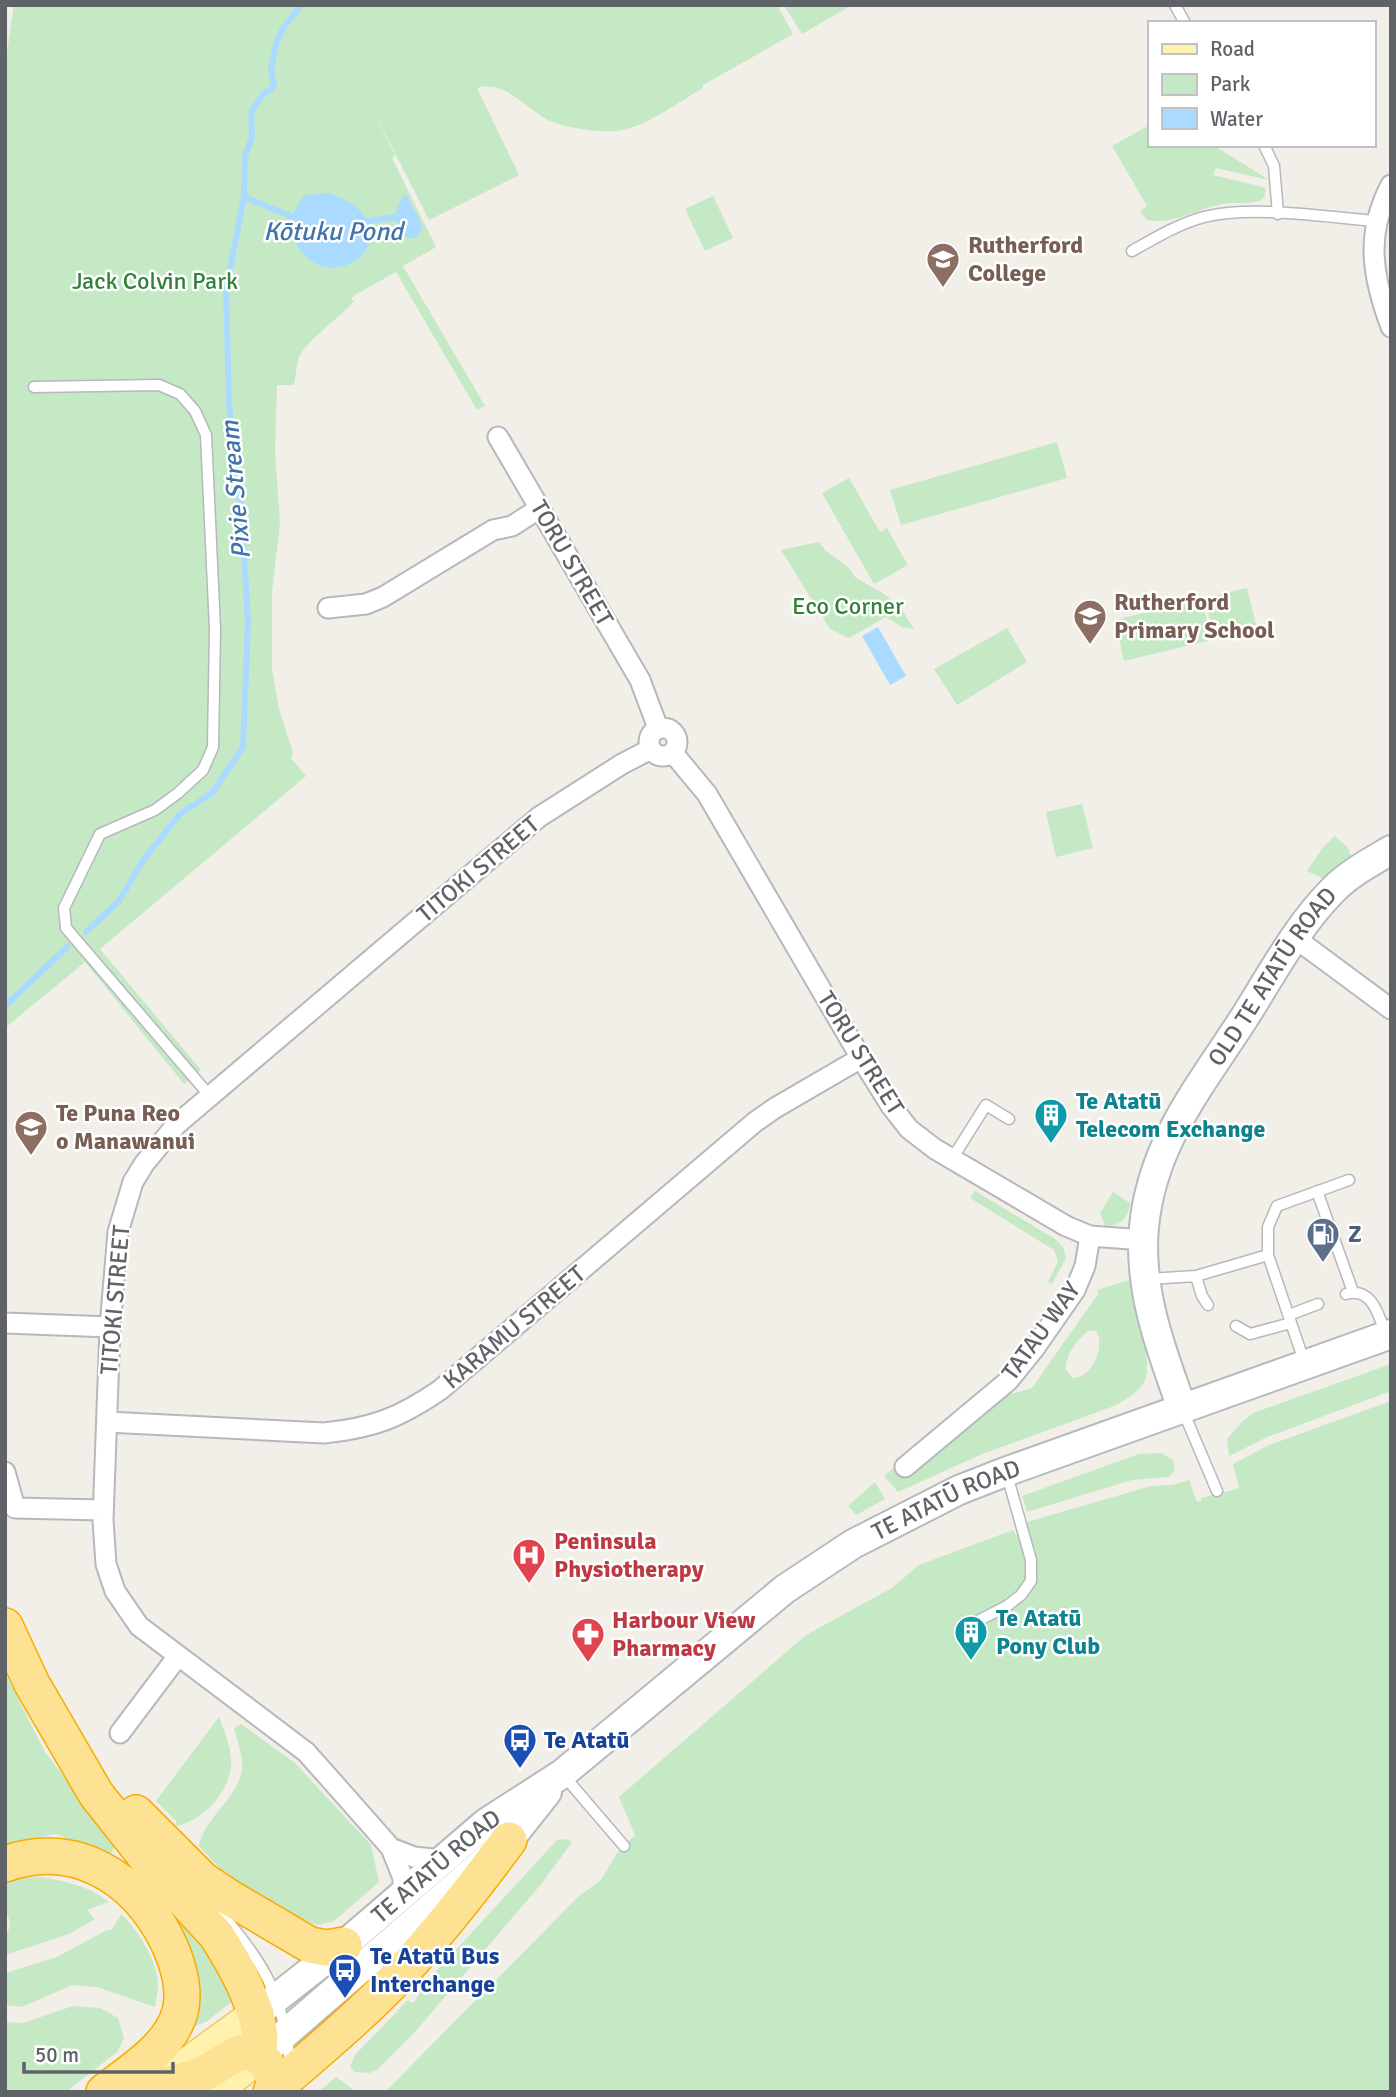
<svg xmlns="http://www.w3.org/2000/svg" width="1396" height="2097" font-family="Signika,sans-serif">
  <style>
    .green { fill: #c5e8c5; fill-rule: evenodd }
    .water { fill: #aadaff }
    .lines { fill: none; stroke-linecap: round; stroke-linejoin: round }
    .stream { stroke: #aadaff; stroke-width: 6 }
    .lane-casing { stroke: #b5b8bc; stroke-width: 13 }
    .street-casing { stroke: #b5b8bc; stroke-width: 23 }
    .secondary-casing { stroke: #b6babf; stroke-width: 32 }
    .primary-casing { stroke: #f2c960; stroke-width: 35 }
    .highway-casing { stroke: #f9ab00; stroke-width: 38 }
    .lane { stroke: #fff; stroke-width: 10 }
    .street { stroke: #fff; stroke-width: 19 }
    .secondary { stroke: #fff; stroke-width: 28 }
    .primary { stroke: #fff2af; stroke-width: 32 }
    .highway { stroke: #fde293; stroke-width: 35 }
    .labels { text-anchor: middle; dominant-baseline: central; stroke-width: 5; stroke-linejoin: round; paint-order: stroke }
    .education-label { font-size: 24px; font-weight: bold; fill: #785e54; stroke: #fff; text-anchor: start }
    .park-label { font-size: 24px; fill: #348238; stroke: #fff }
    .street-label { font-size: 24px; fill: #5f6368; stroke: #fff }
    .culture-label { font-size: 24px; font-weight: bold; fill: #0d838f; stroke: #fff; text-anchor: start }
    .service-label { font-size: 24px; font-weight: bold; fill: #4e5e75; stroke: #fff; text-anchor: start }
    .health-label { font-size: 24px; font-weight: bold; fill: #be3a42; stroke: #fff; text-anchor: start }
    .transit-label { font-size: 24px; font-weight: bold; fill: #164399; stroke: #fff; text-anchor: start }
    .water-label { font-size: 26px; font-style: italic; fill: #4174aa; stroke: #fff }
  </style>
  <rect width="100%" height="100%" fill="#f1efe8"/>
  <path class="green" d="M 14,5 L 777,5 L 793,34 L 703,85 L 703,88 C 680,101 650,124 623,130 C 604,134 565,128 548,120 C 525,108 506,80 477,88 L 519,175 L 429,220 L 365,94 L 395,155 L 392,158 L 436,247 L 403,266 L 485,406 L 477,410 L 396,272 L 353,296 L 351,300 L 355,300 C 341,317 307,340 299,357 C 296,365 296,376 294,385 L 277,385 L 275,451 L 280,523 L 272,592 L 272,669 L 279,709 L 293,753 L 291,758 L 306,776 L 100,949 L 201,1070 L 184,1084 L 85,962 L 5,1028 L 5,66 Z
    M 784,5 L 852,5 L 802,34 Z
    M 1146,127 L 1149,127 L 1149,145 L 1213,145 L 1269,180 L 1216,168 L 1213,175 L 1266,188 L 1264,198 C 1253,206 1235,201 1222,204 C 1198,209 1172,225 1147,220 L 1140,211 L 1147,206 L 1112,146 Z
    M 713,196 L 733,238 L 705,251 L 685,209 Z
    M 1057,442 L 1067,478 L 901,525 L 890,490 Z
    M 849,478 L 880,532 L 887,528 L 908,565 L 874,584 L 822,493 Z
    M 819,542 L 826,551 L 848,567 L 855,577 L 889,597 L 900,607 L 914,629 L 902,627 L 886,617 L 849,638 L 830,629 L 781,550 Z
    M 1247,588 L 1257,628 L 1215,639 L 1204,598 Z
    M 1202,599 L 1211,640 L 1124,661 L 1115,620 Z
    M 1007,628 L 1027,662 L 957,705 L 934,669 Z
    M 1082,804 L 1093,848 L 1056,857 L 1046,812 Z
    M 1335,836 L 1348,848 L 1351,856 L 1322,878 L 1307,871 L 1324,846 Z
    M 975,1191 L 1055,1239 L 1063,1247 L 1066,1258 L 1052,1284 L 1048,1282 L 1058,1261 L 1054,1250 L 970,1198 Z
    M 1113,1192 L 1130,1203 C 1129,1218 1120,1226 1105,1226 L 1100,1213 Z
    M 1129,1280 C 1134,1302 1155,1365 1144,1382 C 1138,1393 1125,1400 1114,1406 L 982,1454 L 898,1492 L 884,1476 L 897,1465 L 998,1398 L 1032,1388 L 1098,1294 L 1097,1290 ZM 1090,1330 L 1096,1331 C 1106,1347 1092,1377 1073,1378 L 1066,1370 C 1065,1355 1078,1338 1090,1330 Z
    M 1391,1364 L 1391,1391 L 1267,1437 L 1229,1456 L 1227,1439 L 1241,1423 L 1253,1413 Z
    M 1391,1401 L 1391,2092 L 318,2092 L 336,2077 L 354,2090 L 387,2090 L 579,1896 L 601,1880 L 617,1853 L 635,1835 L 619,1797 L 806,1635 L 892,1588 L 919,1565 L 1013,1530 L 1016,1535 L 1028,1531 L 1027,1522 L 1151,1486 L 1173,1485 L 1189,1480 L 1197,1502 L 1201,1501 L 1201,1498 L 1236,1489 L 1239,1487 L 1233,1464 L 1269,1445 Z
    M 1162,1453 L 1173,1460 L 1175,1470 L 1169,1477 L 1132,1480 L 1027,1512 L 1022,1496 L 1139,1454 Z
    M 875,1482 L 885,1499 L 856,1515 L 848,1506 Z
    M 5,1673 L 45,1752 L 116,1846 L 109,1856 L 56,1834 L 5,1844 Z
    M 219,1717 C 224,1730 230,1745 231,1759 C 233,1789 204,1821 176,1826 L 176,1821 L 156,1801 Z
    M 241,1724 L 295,1763 L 371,1845 L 379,1882 L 334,1921 L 317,1925 L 299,1917 L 290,1928 L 249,1900 L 199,1846 C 205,1814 245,1796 242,1760 C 240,1749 237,1738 234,1728 Z
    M 568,1839 L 572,1842 L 542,1883 L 414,2033 L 377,2070 L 369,2073 L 354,2072 L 350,2066 L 355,2055 L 408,2000 L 413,2003 L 420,1994 L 418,1991 L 557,1840 Z
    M 42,1877 C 67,1882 89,1886 109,1902 L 87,1910 L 95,1919 L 69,1934 L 5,1955 L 5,1935 C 14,1925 8,1918 5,1907 C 4,1900 5,1890 5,1882 L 15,1878 Z
    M 121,1914 C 138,1931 157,1959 158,1984 C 158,1991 156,2000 155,2007 L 97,1987 L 72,1985 L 22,2007 L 5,2005 L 6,1973 L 57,1957 L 107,1930 L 112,1930 Z
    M 180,1915 L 198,1933 L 235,1999 L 206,2022 L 191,2027 C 208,1982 195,1960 173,1922 Z
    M 73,2006 L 100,2008 L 118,2018 L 124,2038 L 117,2052 L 66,2092 L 5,2092 L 5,2022 L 23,2023 Z"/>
  <path class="water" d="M 330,193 C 426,229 328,310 294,240 C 286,223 295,208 305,195 Z
    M 406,194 L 423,227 L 416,238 L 408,238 C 393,226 392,208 406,194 Z
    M 878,627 L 906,676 L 890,685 L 862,636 Z"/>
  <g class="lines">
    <path class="stream" d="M 244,197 L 293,217 L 300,218
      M 363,222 L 396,217
      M 86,932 L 119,901 L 144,859 L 180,814 L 212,793 L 243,747 L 248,622 L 242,521 L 229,405 L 226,289 L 244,197 L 245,156 L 252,137 L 251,116 L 253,109 L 264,93 L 272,89 L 274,83 L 271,70 L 276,44 L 283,28 L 301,5
      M 5,1006 L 67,947"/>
    <defs>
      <path id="lane" d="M 1175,5 L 1185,23
        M 1264,145 L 1274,166 L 1278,214
        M 1132,251 C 1155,238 1178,224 1204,217 C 1254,205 1324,217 1376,221
        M 34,387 L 159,385 L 180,394 L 195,411 L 206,435 L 215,629 L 213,747 L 203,770 L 178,793 L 155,810 L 100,834 L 64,908 L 66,928 L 209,1095
        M 952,1159 L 986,1105 L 1009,1119
        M 1317,1191 L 1353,1292
        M 1268,1255 L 1268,1227 L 1277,1206 L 1349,1180
        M 1196,1276 L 1202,1296 L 1208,1305
        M 1149,1279 L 1196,1276 L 1268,1255 L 1305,1364
        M 1346,1294 C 1372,1286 1379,1316 1386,1335
        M 1289,1315 L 1318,1304
        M 1236,1326 L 1250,1334 L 1291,1323
        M 1183,1411 L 1217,1491
        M 962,1629 L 1007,1606 L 1021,1595 L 1031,1581 L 1031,1560 L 1007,1475
        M 565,1777 L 624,1846
        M 213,1904 C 260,1957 285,1994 290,2066"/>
      <path id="street" d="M 1391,185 C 1365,234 1372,276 1391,327
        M 498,437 L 640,680 L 658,728
        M 328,608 L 366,604 L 383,597 L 493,530 L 512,526 L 540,508
        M649 742a14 14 0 1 1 28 0a14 14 0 1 1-28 0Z
        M 673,753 L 707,794 L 861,1058 L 891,1106 L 909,1129 L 935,1149 L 1066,1226 L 1090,1236 L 1144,1240
        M 1295,938 L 1391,1009
        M 5,1323 L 110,1327
        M 107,1422 L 324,1433 C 373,1428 399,1418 440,1390 L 755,1122 L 775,1108 L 861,1058
        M 905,1467 L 1008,1381 L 1034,1349 L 1075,1290 L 1085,1266 L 1090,1236
        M 5,1472 L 15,1508 L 103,1510
        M 120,1733 L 178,1656
        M 391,1848 L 414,1857 L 443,1860
        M 403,1895 L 403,1878 L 391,1848 L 331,1780 L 306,1752 L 139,1626 L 115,1591 L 106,1564 L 103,1520 L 110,1327 L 118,1232 L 133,1182 L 144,1164 L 176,1125 L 539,817 L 622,764 L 651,749"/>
      <g id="secondary">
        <path id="s1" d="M 1182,1408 C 1161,1350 1138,1289 1144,1227 C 1152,1142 1202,1084 1246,1015 C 1273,972 1298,925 1334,889 C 1350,873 1371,862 1391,850"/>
        <path id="s2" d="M 256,2014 L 344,1945 L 486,1823 L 562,1774 L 785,1589 L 853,1544 L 959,1490 L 1005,1472 L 1391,1334"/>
        <path d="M 258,2057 L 509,1840 L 547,1792"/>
      </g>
      <path id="primary" d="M 175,2073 L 256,2014
        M 214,2092 L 258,2057"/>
      <path id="highway" d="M 5,1626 L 32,1684 L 96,1794 L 152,1865 L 217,1936 L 232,1961 L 245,1986 L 256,2014 L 260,2036 L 258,2057
        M 136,1813 L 203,1880 L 230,1898 L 310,1945 L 326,1948 L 344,1945
        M 5,1864 C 75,1839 136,1878 167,1940 C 177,1961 186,1989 180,2012 C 170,2048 131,2071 104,2092
        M 154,2088 C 168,2084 184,2081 198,2076 C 224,2067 252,2027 272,2075
        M 271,2092 C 315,2053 361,2016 401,1973 C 440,1931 475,1886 509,1840"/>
    </defs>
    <use href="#lane" class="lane-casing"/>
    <use href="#street" class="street-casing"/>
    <use href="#secondary" class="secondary-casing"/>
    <use href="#primary" class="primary-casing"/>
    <use href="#highway" class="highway-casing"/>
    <use href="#lane" class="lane"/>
    <use href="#street" class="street"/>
    <use href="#secondary" class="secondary"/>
    <use href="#primary" class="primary"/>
    <use href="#highway" class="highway"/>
  </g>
  <defs>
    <symbol id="school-pin" viewBox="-11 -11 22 30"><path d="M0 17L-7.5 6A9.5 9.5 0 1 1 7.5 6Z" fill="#8d6e63" stroke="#fff"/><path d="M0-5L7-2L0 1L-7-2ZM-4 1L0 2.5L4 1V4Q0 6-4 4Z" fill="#fff"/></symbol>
    <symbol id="building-pin" viewBox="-11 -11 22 30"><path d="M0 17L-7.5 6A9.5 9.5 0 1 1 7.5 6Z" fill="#0f9aa8" stroke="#fff"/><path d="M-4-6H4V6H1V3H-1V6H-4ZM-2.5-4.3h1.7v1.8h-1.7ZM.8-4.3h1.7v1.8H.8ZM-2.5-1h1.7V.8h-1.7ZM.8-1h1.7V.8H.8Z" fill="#fff"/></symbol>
    <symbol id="fuel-pin" viewBox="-11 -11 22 30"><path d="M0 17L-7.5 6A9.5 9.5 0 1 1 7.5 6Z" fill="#5c6f8a" stroke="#fff"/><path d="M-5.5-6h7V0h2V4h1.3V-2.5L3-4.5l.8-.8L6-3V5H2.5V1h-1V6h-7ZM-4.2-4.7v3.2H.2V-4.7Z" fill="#fff"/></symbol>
    <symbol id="hospital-pin" viewBox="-11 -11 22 30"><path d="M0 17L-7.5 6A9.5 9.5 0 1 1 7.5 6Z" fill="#e0444e" stroke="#fff"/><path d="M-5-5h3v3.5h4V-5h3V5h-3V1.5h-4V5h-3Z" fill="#fff"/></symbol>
    <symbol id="pharmacy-pin" viewBox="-11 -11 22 30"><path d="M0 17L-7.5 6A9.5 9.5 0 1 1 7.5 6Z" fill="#e0444e" stroke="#fff"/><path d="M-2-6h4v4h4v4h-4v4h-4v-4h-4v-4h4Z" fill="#fff"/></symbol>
    <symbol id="bus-pin" viewBox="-11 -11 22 30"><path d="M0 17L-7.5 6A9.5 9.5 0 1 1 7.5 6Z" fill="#1a4fb4" stroke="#fff"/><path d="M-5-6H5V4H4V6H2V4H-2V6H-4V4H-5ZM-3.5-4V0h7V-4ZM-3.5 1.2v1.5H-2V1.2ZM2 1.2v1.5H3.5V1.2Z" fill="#fff"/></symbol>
  </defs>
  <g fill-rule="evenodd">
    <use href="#school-pin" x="924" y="240" width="38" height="52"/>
    <use href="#school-pin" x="1071" y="597" width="38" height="52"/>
    <use href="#building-pin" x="1032" y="1096" width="38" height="52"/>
    <use href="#school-pin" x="12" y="1108" width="38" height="52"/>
    <use href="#fuel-pin" x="1304" y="1215" width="38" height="52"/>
    <use href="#hospital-pin" x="510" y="1536" width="38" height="52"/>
    <use href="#building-pin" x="952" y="1613" width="38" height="52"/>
    <use href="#pharmacy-pin" x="569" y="1615" width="38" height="52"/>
    <use href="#bus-pin" x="501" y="1721" width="38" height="52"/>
    <use href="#bus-pin" x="326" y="1951" width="38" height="52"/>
  </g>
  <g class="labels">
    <g class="education-label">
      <text x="968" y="245">Rutherford<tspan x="968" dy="28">College</tspan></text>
      <text x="1114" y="602">Rutherford<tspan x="1114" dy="28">Primary School</tspan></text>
      <text x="56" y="1113">Te Puna Reo<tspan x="56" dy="28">o Manawanui</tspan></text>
    </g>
    <g class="park-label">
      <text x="155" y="281">Jack Colvin Park</text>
      <text x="848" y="606">Eco Corner</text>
    </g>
    <g class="street-label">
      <text transform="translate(572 563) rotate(60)">TORU STREET</text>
      <text transform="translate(478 869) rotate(-40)">TITOKI STREET</text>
      <text stroke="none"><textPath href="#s1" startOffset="471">OLD TE ATATŪ ROAD</textPath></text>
      <text transform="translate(861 1053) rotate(58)">TORU STREET</text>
      <text transform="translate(115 1300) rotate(-85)">TITOKI STREET</text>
      <text transform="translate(514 1327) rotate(-40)">KARAMU STREET</text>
      <text transform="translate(1041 1331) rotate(-54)">TATAU WAY</text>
      <text stroke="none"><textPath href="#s2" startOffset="864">TE ATATŪ ROAD</textPath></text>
      <text stroke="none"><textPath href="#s2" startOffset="233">TE ATATŪ ROAD</textPath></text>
    </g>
    <g class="culture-label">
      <text x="1076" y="1101">Te Atatū<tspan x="1076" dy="28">Telecom Exchange</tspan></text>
      <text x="996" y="1618">Te Atatū<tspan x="996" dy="28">Pony Club</tspan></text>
    </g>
    <g class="service-label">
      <text x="1348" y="1234">Z</text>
    </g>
    <g class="health-label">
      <text x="554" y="1541">Peninsula<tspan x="554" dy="28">Physiotherapy</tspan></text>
      <text x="612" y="1620">Harbour View<tspan x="612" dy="28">Pharmacy</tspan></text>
    </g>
    <g class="transit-label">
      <text x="544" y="1740">Te Atatū</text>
      <text x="370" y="1956">Te Atatū Bus<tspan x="370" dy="28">Interchange</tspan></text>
    </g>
    <g class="water-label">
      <text x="333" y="232">Kōtuku Pond</text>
      <text transform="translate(236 490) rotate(-95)">Pixie Stream</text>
    </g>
  </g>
  <rect width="1396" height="2097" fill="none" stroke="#5f6368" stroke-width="14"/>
  <rect x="1148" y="21" width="228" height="126" fill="#ffffff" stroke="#bfc1c3" stroke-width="2"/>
  <rect x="1162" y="44" width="35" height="10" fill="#fff2af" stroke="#bfc1c3" stroke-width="2"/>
  <text x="1210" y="56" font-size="21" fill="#5f6368">Road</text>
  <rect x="1162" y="74" width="35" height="21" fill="#c5e8c5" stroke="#bfc1c3" stroke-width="2"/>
  <text x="1210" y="91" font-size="21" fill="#5f6368">Park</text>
  <rect x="1162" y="108" width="35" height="21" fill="#aadaff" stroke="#bfc1c3" stroke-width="2"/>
  <text x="1210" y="126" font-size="21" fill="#5f6368">Water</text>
  <path d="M24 2062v10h149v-10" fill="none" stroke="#5f6368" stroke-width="3.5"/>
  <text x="35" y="2062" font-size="21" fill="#5f6368" stroke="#ffffff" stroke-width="5" paint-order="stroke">50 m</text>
</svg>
